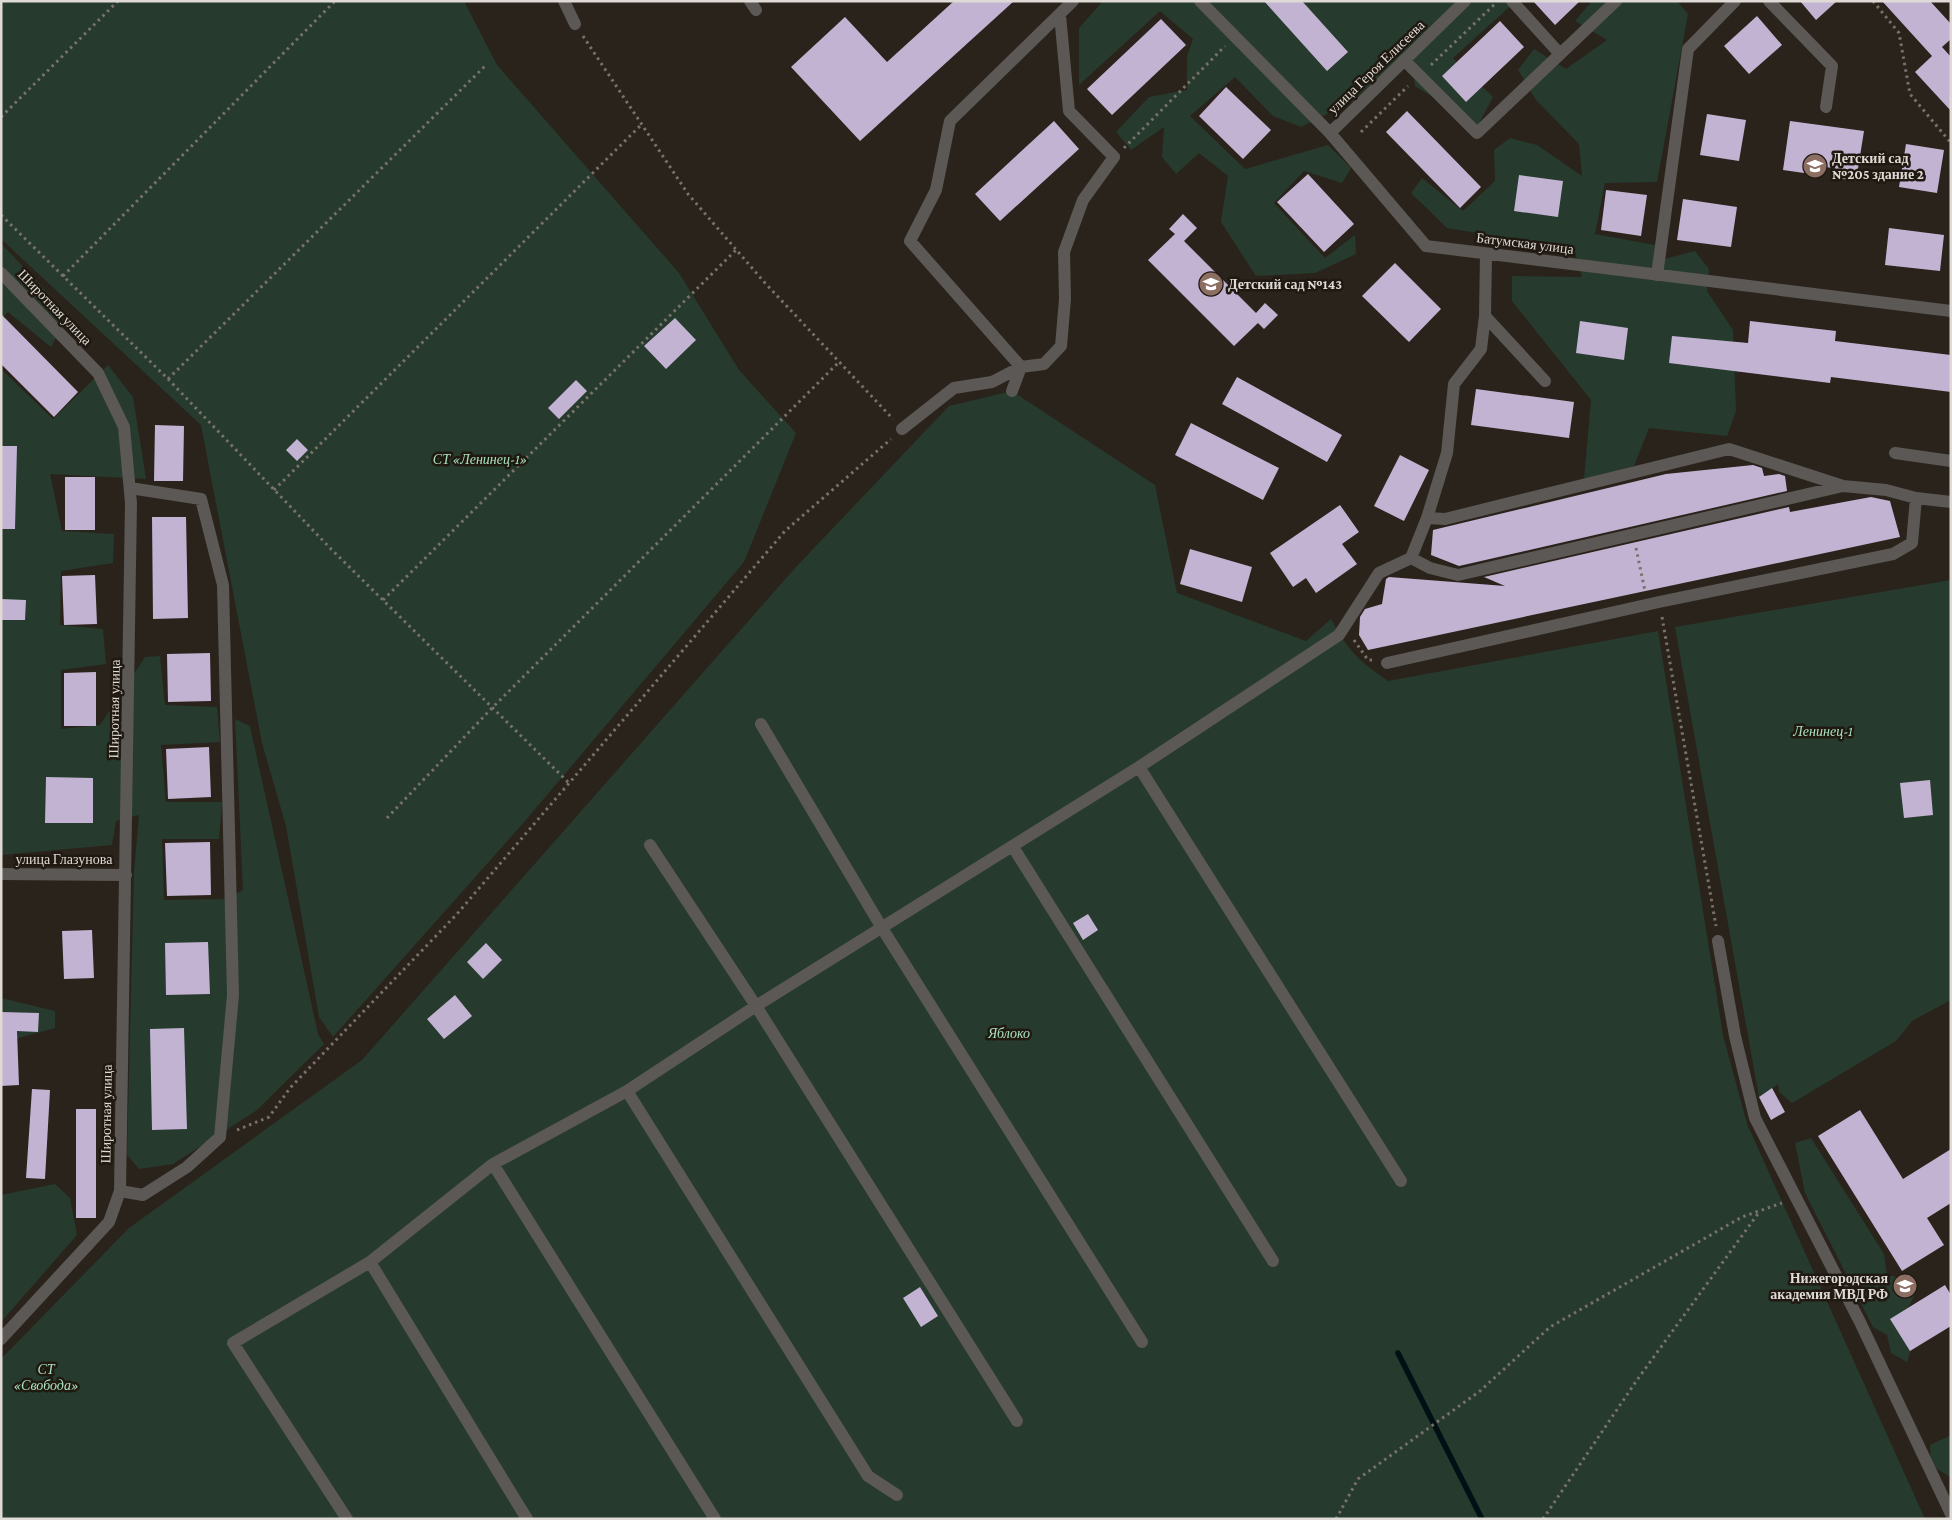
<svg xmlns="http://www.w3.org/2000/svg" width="1952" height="1520" font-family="'Crimson Pro',serif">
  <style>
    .green { fill: #263b2d }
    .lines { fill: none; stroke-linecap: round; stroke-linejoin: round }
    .stream { stroke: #001015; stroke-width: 5.5 }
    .building { fill: #c2b3d3 }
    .path { stroke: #79726c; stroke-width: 3; stroke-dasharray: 2.5 4; stroke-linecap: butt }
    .minor { stroke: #5c5855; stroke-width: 12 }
    .labels { text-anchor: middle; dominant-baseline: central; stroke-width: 5; stroke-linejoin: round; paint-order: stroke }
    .street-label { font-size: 14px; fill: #dfdad5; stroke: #201912 }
    .poi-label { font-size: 14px; font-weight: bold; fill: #dfdad5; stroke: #201912; text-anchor: start }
    .park-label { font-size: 14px; font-style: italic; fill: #a9e3be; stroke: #201912 }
  </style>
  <rect width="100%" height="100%" fill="#2a231b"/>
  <path class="green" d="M 1,1 L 464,1 L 497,65 L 679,273 L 739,370 L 796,433 L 744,562 L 525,821 L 333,1037 L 319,1017 L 286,826 L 262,743 L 201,425 L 1,239 Z
    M 1103,1 L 1516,1 L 1453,58 L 1493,97 L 1478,125 L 1415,86 L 1411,47 L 1353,101 L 1301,127 L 1273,116 L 1235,77 L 1190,116 L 1245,169 L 1328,145 L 1351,168 L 1342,183 L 1304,171 L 1274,203 L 1325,258 L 1355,235 L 1356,254 L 1315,273 L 1256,276 L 1221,222 L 1228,176 L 1199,153 L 1176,174 L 1162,157 L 1164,127 L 1131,150 L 1116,132 L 1149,97 L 1187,90 L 1187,56 L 1193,39 L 1160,11 L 1079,85 L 1079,28 Z
    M 1592,1 L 1677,1 L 1688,14 L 1657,182 L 1605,183 L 1595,234 L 1655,245 L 1653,262 L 1695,251 L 1709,269 L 1707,291 L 1733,330 L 1736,411 L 1727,436 L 1649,428 L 1634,466 L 1584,479 L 1591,400 L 1512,301 L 1512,276 L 1582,277 L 1574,249 L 1447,228 L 1411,193 L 1422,178 L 1463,211 L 1495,181 L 1494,150 L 1510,138 L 1537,145 L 1582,176 L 1579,144 L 1536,100 L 1518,70 L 1534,49 L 1566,69 L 1607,40 L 1575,21 Z
    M 1,243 L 68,315 L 51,347 L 8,312 L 1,319 Z
    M 108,365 L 133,397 L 146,479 L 50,474 L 62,531 L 114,534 L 113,563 L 61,571 L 60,625 L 103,629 L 106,664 L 61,670 L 61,729 L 100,725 L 145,657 L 160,656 L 165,705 L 217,707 L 220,742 L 161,745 L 166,802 L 222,802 L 219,839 L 162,839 L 164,900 L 226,899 L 243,890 L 235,719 L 250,726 L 318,1034 L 324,1044 L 257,1110 L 173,1164 L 139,1169 L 127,1155 L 134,872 L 139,815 L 116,821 L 112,845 L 1,855 L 1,369 L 53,419 Z
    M 1012,391 L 1155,485 L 1177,593 L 1306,641 L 1331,619 C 1348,651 1359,661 1388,681 L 1658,631 L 1723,1035 L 1747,1124 L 1925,1519 L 1,1519 L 1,1359 L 129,1228 L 362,1060 L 796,567 L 949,406 Z
    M 1951,580 L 1951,1000 L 1912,1021 L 1896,1041 L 1792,1103 L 1779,1092 L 1778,1084 L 1759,1097 L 1675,627 Z
    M 1,998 L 55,1011 L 55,1028 L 1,1043 Z
    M 1811,1138 L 1884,1254 L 1887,1275 L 1913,1280 L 1916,1292 L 1899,1326 L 1914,1341 L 1907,1362 L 1891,1353 L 1887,1335 L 1873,1327 L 1805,1193 L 1795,1143 Z
    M 55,1184 L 70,1198 L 77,1235 L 1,1322 L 1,1195 Z
    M 1951,1435 L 1951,1476 L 1950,1477 L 1931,1465 L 1930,1445 Z"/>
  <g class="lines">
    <path class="stream" d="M 1398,1353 L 1482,1519"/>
  </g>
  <path class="building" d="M 954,1 L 1014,1 L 860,141 L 791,67 L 845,17 L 887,62 Z
    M 1264,1 L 1302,1 L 1348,52 L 1327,71 Z
    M 1533,1 L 1580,1 L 1555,25 Z
    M 1800,1 L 1837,1 L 1816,20 Z
    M 1882,1 L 1930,1 L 1951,24 L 1951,39 L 1942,47 L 1951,57 L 1951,111 L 1915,72 L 1932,56 Z
    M 1757,16 L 1782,45 L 1749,74 L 1724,46 Z
    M 1161,19 L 1186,45 L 1112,115 L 1087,89 Z
    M 1500,21 L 1524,47 L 1466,102 L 1442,76 Z
    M 1226,87 L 1271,130 L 1243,159 L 1199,116 Z
    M 1407,111 L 1481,187 L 1460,208 L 1386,132 Z
    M 1707,114 L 1746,120 L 1739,161 L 1700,155 Z
    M 1054,121 L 1079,149 L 1000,221 L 975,194 Z
    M 1790,121 L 1864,131 L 1856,181 L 1837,178 L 1839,169 L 1805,164 L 1804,173 L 1783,170 Z
    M 1906,144 L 1944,150 L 1937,193 L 1899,187 Z
    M 1308,174 L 1354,224 L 1324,252 L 1277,202 Z
    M 1519,175 L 1563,181 L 1558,217 L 1514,211 Z
    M 1606,190 L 1647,195 L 1641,236 L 1601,230 Z
    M 1683,199 L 1737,207 L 1731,247 L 1677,240 Z
    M 1183,214 L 1197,228 L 1184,241 L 1256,313 L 1265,303 L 1278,315 L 1264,329 L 1258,323 L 1234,346 L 1148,260 L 1175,234 L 1169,229 Z
    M 1889,228 L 1944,235 L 1940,271 L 1885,265 Z
    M 1395,263 L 1441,309 L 1409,342 L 1362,296 Z
    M 1,314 L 78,392 L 54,417 L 1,364 Z
    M 675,318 L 696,340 L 666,369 L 644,346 Z
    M 1580,321 L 1628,328 L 1624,360 L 1576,353 Z
    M 1750,321 L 1836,331 L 1835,341 L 1951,355 L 1951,392 L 1831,377 L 1830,383 L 1669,363 L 1672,336 L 1748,343 Z
    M 1237,377 L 1342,435 L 1327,462 L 1222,404 Z
    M 576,380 L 587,391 L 559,419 L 548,408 Z
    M 1476,389 L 1574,402 L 1569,438 L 1471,425 Z
    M 1191,423 L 1279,468 L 1263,500 L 1175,455 Z
    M 155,425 L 184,426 L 183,481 L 154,481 Z
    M 297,439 L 308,450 L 297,461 L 286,450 Z
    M 1,446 L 17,446 L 15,529 L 1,529 Z
    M 1400,455 L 1429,470 L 1404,521 L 1374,506 Z
    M 1753,465 L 1762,468 L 1764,476 L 1779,474 L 1785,476 L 1787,491 L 1459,566 L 1431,555 L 1433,530 L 1666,474 Z
    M 65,477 L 95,477 L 95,530 L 65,530 Z
    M 1871,497 L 1890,501 L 1900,537 L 1368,650 L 1359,635 L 1360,617 L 1365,609 L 1382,604 L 1386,579 L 1389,577 L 1505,586 L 1484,577 L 1789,507 L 1790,512 Z
    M 1340,505 L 1359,532 L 1342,544 L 1357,564 L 1316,593 L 1306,578 L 1293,587 L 1270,553 Z
    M 152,517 L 186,517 L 188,618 L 153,619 Z
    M 1190,549 L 1252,567 L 1242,602 L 1180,584 Z
    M 95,575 L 97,624 L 64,625 L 62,576 Z
    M 1,599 L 26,600 L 25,620 L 1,620 Z
    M 210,653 L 211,701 L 168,702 L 167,654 Z
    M 96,672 L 96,726 L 64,726 L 64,673 Z
    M 209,747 L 211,797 L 168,799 L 166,749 Z
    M 46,777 L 93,778 L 93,823 L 45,823 Z
    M 1930,780 L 1933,815 L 1904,818 L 1900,783 Z
    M 210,842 L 211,895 L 167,896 L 165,843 Z
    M 1088,914 L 1098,930 L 1083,940 L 1073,923 Z
    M 92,930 L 94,978 L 64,979 L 62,931 Z
    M 208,942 L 210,994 L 166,995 L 165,943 Z
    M 486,943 L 502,960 L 483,979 L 467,962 Z
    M 455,995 L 472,1016 L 444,1039 L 427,1019 Z
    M 1,1012 L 39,1013 L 38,1032 L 17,1031 L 19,1085 L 1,1086 Z
    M 184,1028 L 187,1129 L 152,1130 L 150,1029 Z
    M 1772,1088 L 1785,1112 L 1771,1120 L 1759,1097 Z
    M 32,1089 L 50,1090 L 45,1179 L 26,1178 Z
    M 76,1109 L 96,1109 L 96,1218 L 76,1218 Z
    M 1860,1110 L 1903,1179 L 1951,1149 L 1951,1203 L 1927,1218 L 1944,1245 L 1902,1271 L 1818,1136 Z
    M 1945,1285 L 1951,1295 L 1951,1326 L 1910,1351 L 1890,1319 Z
    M 920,1287 L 938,1316 L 921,1327 L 903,1298 Z"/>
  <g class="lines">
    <path class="path" d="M 1873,1 L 1899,33 L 1910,94 L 1951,143
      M 583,36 L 688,194 L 765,283 L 893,419
      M 1431,65 L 1497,2
      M 1,117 L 118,1
      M 1361,132 L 1408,86
      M 1124,148 L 1225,46
      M 1,215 L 168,379 L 331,549 L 569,783
      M 63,276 L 335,1
      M 168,379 L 485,66
      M 274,490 L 642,124
      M 1636,548 L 1645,591
      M 383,600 L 736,250
      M 1662,617 L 1716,926
      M 1354,640 L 1368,660 L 1372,660
      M 387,818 L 492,708 L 839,362
      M 237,1130 L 269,1117 L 290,1088 L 457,914 L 785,531 L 891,439
      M 1336,1519 L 1358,1479 L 1480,1391 L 1550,1327 L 1742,1217 L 1782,1203
      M 1543,1519 L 1637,1380 L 1760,1211"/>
    <path class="minor" d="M 564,1 L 575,24
      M 750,1 L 756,10
      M 1200,1 L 1330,133 L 1426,246 L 1951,311
      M 1512,1 L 1560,54
      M 1769,1 L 1832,66 L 1826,107
      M 1404,60 L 1477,133 L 1616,1
      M 1330,133 L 1465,1
      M 1,273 L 98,373 L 124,427 L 131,503 L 120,1191 L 109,1222 L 1,1339
      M 1657,275 L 1688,49 L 1735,1
      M 1485,316 L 1545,381
      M 1021,367 L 910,241 L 936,190 L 950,121 L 1073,1
      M 1012,391 L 1021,367
      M 902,429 L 954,388 L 992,382 L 1021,367 L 1044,364 L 1061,346 L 1065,299 L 1064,252 L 1083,200 L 1114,157 L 1069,111 L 1060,15
      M 1895,453 L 1951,461
      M 1427,518 L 1445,519 L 1729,449 L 1843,486
      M 1411,558 L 1430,568 L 1458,575 L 1843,486 L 1886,490 L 1916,498 L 1951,502
      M 1387,663 L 1659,602 L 1893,554 L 1912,543 L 1916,498
      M 761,724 L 882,928 L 1142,1342
      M 1139,767 L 1401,1181
      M 650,845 L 756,1006 L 1017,1421
      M 1013,847 L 1273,1261
      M 1,874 L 126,875
      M 1718,941 L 1735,1036 L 1755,1118 L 1860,1322 L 1951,1514
      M 627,1091 L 868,1476 L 897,1495
      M 493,1164 L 715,1519
      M 120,1191 L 143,1195 L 187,1167 L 220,1137 L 233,995 L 223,585 L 201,499 L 130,488
      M 370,1262 L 527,1519
      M 347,1519 L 233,1343 L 370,1262 L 493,1164 L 627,1091 L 756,1006 L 1139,767 L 1339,635 L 1379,573 L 1411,558 L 1427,518 L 1447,453 L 1454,384 L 1481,349 L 1485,316 L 1486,254"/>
  </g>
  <defs>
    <symbol id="school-disc" viewBox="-11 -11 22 22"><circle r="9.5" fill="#8d6e63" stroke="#201912"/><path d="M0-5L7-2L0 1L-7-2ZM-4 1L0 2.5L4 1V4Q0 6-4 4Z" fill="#fff"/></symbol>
    <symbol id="university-disc" viewBox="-11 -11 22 22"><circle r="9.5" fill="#8d6e63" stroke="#201912"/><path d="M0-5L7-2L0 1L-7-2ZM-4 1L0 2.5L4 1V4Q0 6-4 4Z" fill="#fff"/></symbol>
  </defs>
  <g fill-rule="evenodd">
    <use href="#school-disc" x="1801" y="152" width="28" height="28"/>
    <use href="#school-disc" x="1197" y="270" width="28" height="28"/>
    <use href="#university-disc" x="1891" y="1272" width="28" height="28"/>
  </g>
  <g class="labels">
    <g class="street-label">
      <text transform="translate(1376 67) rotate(-44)">улица Героя Елисеева</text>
      <text transform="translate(1525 243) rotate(7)">Батумская улица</text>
      <text transform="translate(55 307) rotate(46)">Широтная улица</text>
      <text transform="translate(114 709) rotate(-89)">Широтная улица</text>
      <text x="64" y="859">улица Глазунова</text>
      <text transform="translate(106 1114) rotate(-89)">Широтная улица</text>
    </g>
    <g class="poi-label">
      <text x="1832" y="158">Детский сад<tspan x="1832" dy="16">№205 здание 2</tspan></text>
      <text x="1228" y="284">Детский сад №143</text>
      <text x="1888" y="1278" text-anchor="end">Нижегородская<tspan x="1888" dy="16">академия МВД РФ</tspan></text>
    </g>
    <g class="park-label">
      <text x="480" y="459">СТ «Ленинец-1»</text>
      <text x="1823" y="731">Ленинец-1</text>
      <text x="1009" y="1033">Яблоко</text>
      <text x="46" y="1369">СТ<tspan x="46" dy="16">«Свобода»</tspan></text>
    </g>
  </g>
  <rect width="1952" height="1520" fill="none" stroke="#dfdad5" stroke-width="5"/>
</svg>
